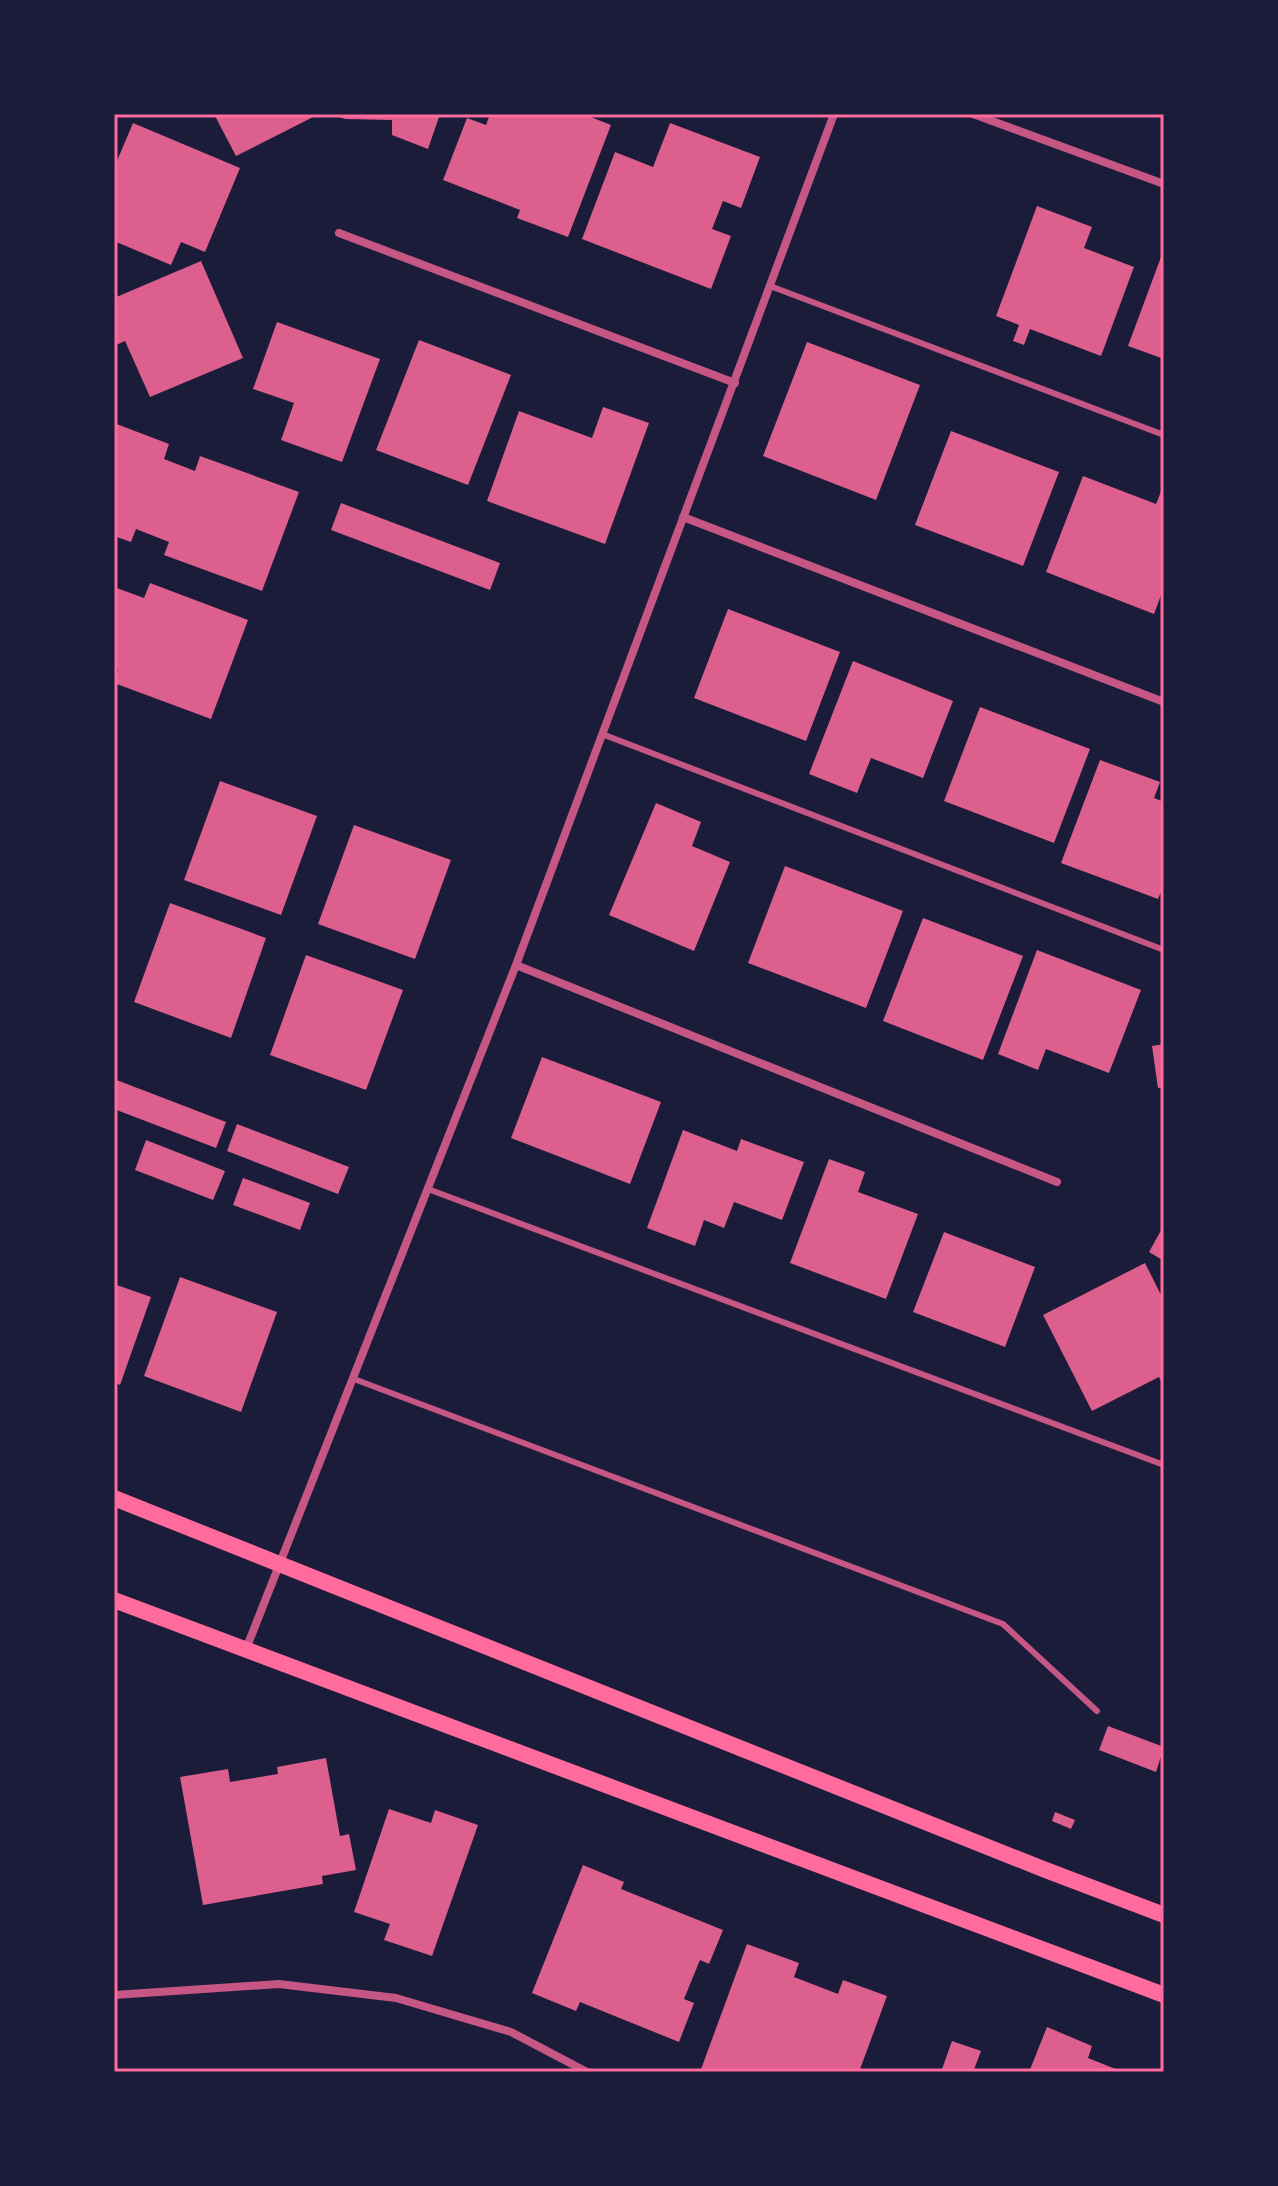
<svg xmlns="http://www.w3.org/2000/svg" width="1278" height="2186" font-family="'Golos Text',sans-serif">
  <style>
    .building { fill: #dd5f8e }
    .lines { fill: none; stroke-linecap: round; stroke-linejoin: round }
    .service { stroke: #c65784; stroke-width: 6 }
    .minor { stroke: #c65784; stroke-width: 8 }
    .secondary { stroke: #ff6b9d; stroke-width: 16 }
    .neatline { fill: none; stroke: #ff6b9d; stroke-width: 3 }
  </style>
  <rect width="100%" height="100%" fill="#1b1b3a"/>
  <path class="building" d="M 214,114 L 319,114 L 236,156 Z
    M 331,114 L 440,114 L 428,149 L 392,135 L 392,120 L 345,119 Z
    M 490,114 L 583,114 L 611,125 L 568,237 L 517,218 L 520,210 L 443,180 L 467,118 L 486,125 Z
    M 133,123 L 240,168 L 205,252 L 181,242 L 171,265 L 114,241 L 114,168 Z
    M 670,123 L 760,157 L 741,208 L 723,201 L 712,229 L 731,236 L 711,289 L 582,239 L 615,152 L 653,167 Z
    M 1037,206 L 1092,227 L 1084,248 L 1134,267 L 1101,356 L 1030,329 L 1024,345 L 1013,341 L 1019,325 L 996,316 Z
    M 1161,257 L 1164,258 L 1164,359 L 1128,346 Z
    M 201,261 L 243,358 L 150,397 L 125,341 L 114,346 L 114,298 Z
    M 277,322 L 380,359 L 342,462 L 281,440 L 294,403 L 253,389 Z
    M 419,340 L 511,375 L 468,485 L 376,450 Z
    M 807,342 L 920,385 L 876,500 L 763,456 Z
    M 603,407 L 649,423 L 605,544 L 487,501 L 519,411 L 592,438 Z
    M 114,423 L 169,444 L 164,459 L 195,471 L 200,456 L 299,492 L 262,591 L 164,555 L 169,542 L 136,529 L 131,542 L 114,536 Z
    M 951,431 L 1059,472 L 1023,566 L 915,525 Z
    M 1083,476 L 1156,504 L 1164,484 L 1164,587 L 1154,614 L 1046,572 Z
    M 341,503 L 500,563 L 490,590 L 331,530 Z
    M 150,583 L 248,620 L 211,719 L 114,683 L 118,669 L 114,667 L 114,587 L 144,598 Z
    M 728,609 L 840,652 L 806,741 L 694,698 Z
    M 853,661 L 953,701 L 923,778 L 871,758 L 857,793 L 809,774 Z
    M 980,707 L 1090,749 L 1054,843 L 944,801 Z
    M 1100,760 L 1160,782 L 1154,798 L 1164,802 L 1164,885 L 1158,899 L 1061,863 Z
    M 220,781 L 317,816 L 281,915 L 184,880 Z
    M 656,803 L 701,822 L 692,846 L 730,862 L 694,951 L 609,915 Z
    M 354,825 L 451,860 L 415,959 L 318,924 Z
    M 785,866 L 903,911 L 866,1008 L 748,963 Z
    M 170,903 L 266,938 L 231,1038 L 134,1002 Z
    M 923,918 L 1023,956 L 983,1060 L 883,1021 Z
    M 1037,950 L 1141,990 L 1109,1073 L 1046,1049 L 1038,1070 L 998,1054 Z
    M 306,955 L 403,990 L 366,1090 L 270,1055 Z
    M 1164,1044 L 1164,1087 L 1158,1088 L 1152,1046 Z
    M 542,1057 L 661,1102 L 630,1184 L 511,1138 Z
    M 114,1079 L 226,1122 L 216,1148 L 114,1109 Z
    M 237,1124 L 349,1167 L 338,1194 L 227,1151 Z
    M 683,1130 L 737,1151 L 741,1139 L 804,1162 L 782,1220 L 734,1202 L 724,1228 L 704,1220 L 695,1246 L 647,1228 Z
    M 146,1140 L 225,1171 L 213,1200 L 135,1170 Z
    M 829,1159 L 865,1172 L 858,1192 L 918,1214 L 886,1299 L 790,1263 Z
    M 243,1178 L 310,1203 L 300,1230 L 233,1205 Z
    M 1164,1225 L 1164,1261 L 1149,1252 Z
    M 944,1232 L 1035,1267 L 1005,1347 L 913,1312 Z
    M 1145,1263 L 1164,1301 L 1164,1387 L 1159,1377 L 1092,1411 L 1043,1315 Z
    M 180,1277 L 277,1312 L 241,1412 L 144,1376 Z
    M 114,1284 L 151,1297 L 120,1385 L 114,1382 Z
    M 1108,1726 L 1164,1747 L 1156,1772 L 1099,1750 Z
    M 326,1758 L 340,1836 L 349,1834 L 356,1870 L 322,1876 L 323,1884 L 203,1905 L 180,1777 L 228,1769 L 230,1782 L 278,1774 L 277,1767 Z
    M 389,1809 L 431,1823 L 435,1810 L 478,1825 L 432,1956 L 384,1940 L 390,1924 L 354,1912 Z
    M 1055,1812 L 1075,1820 L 1071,1829 L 1052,1821 Z
    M 583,1865 L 624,1882 L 621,1889 L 723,1930 L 709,1964 L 700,1960 L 684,1999 L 694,2003 L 679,2042 L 580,2002 L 576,2011 L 532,1993 Z
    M 747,1944 L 799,1963 L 794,1977 L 838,1994 L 843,1980 L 887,1996 L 859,2072 L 700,2072 Z
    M 1047,2027 L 1092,2046 L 1088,2058 L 1123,2072 L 1029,2072 Z
    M 952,2041 L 981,2051 L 973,2072 L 941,2072 Z"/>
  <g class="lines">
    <path class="service" d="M 770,286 L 1164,435
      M 602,734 L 1164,950
      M 428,1189 L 1164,1465
      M 354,1379 L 1003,1624 L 1097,1711"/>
    <path class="minor" d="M 973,114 L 1164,184
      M 339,233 L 735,383
      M 683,517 L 1164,702
      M 516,965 L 1057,1182
      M 246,1649 L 516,965 L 834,114
      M 114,1995 L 279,1984 L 396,1998 L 511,2032 L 587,2072"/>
    <path class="secondary" d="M 114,1498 L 1043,1869 L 1164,1915
      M 114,1600 L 1164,1995"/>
  </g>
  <rect width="1278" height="2186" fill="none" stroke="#1b1b3a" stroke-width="232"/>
  <rect x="116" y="116" width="1046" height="1954" class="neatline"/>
</svg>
